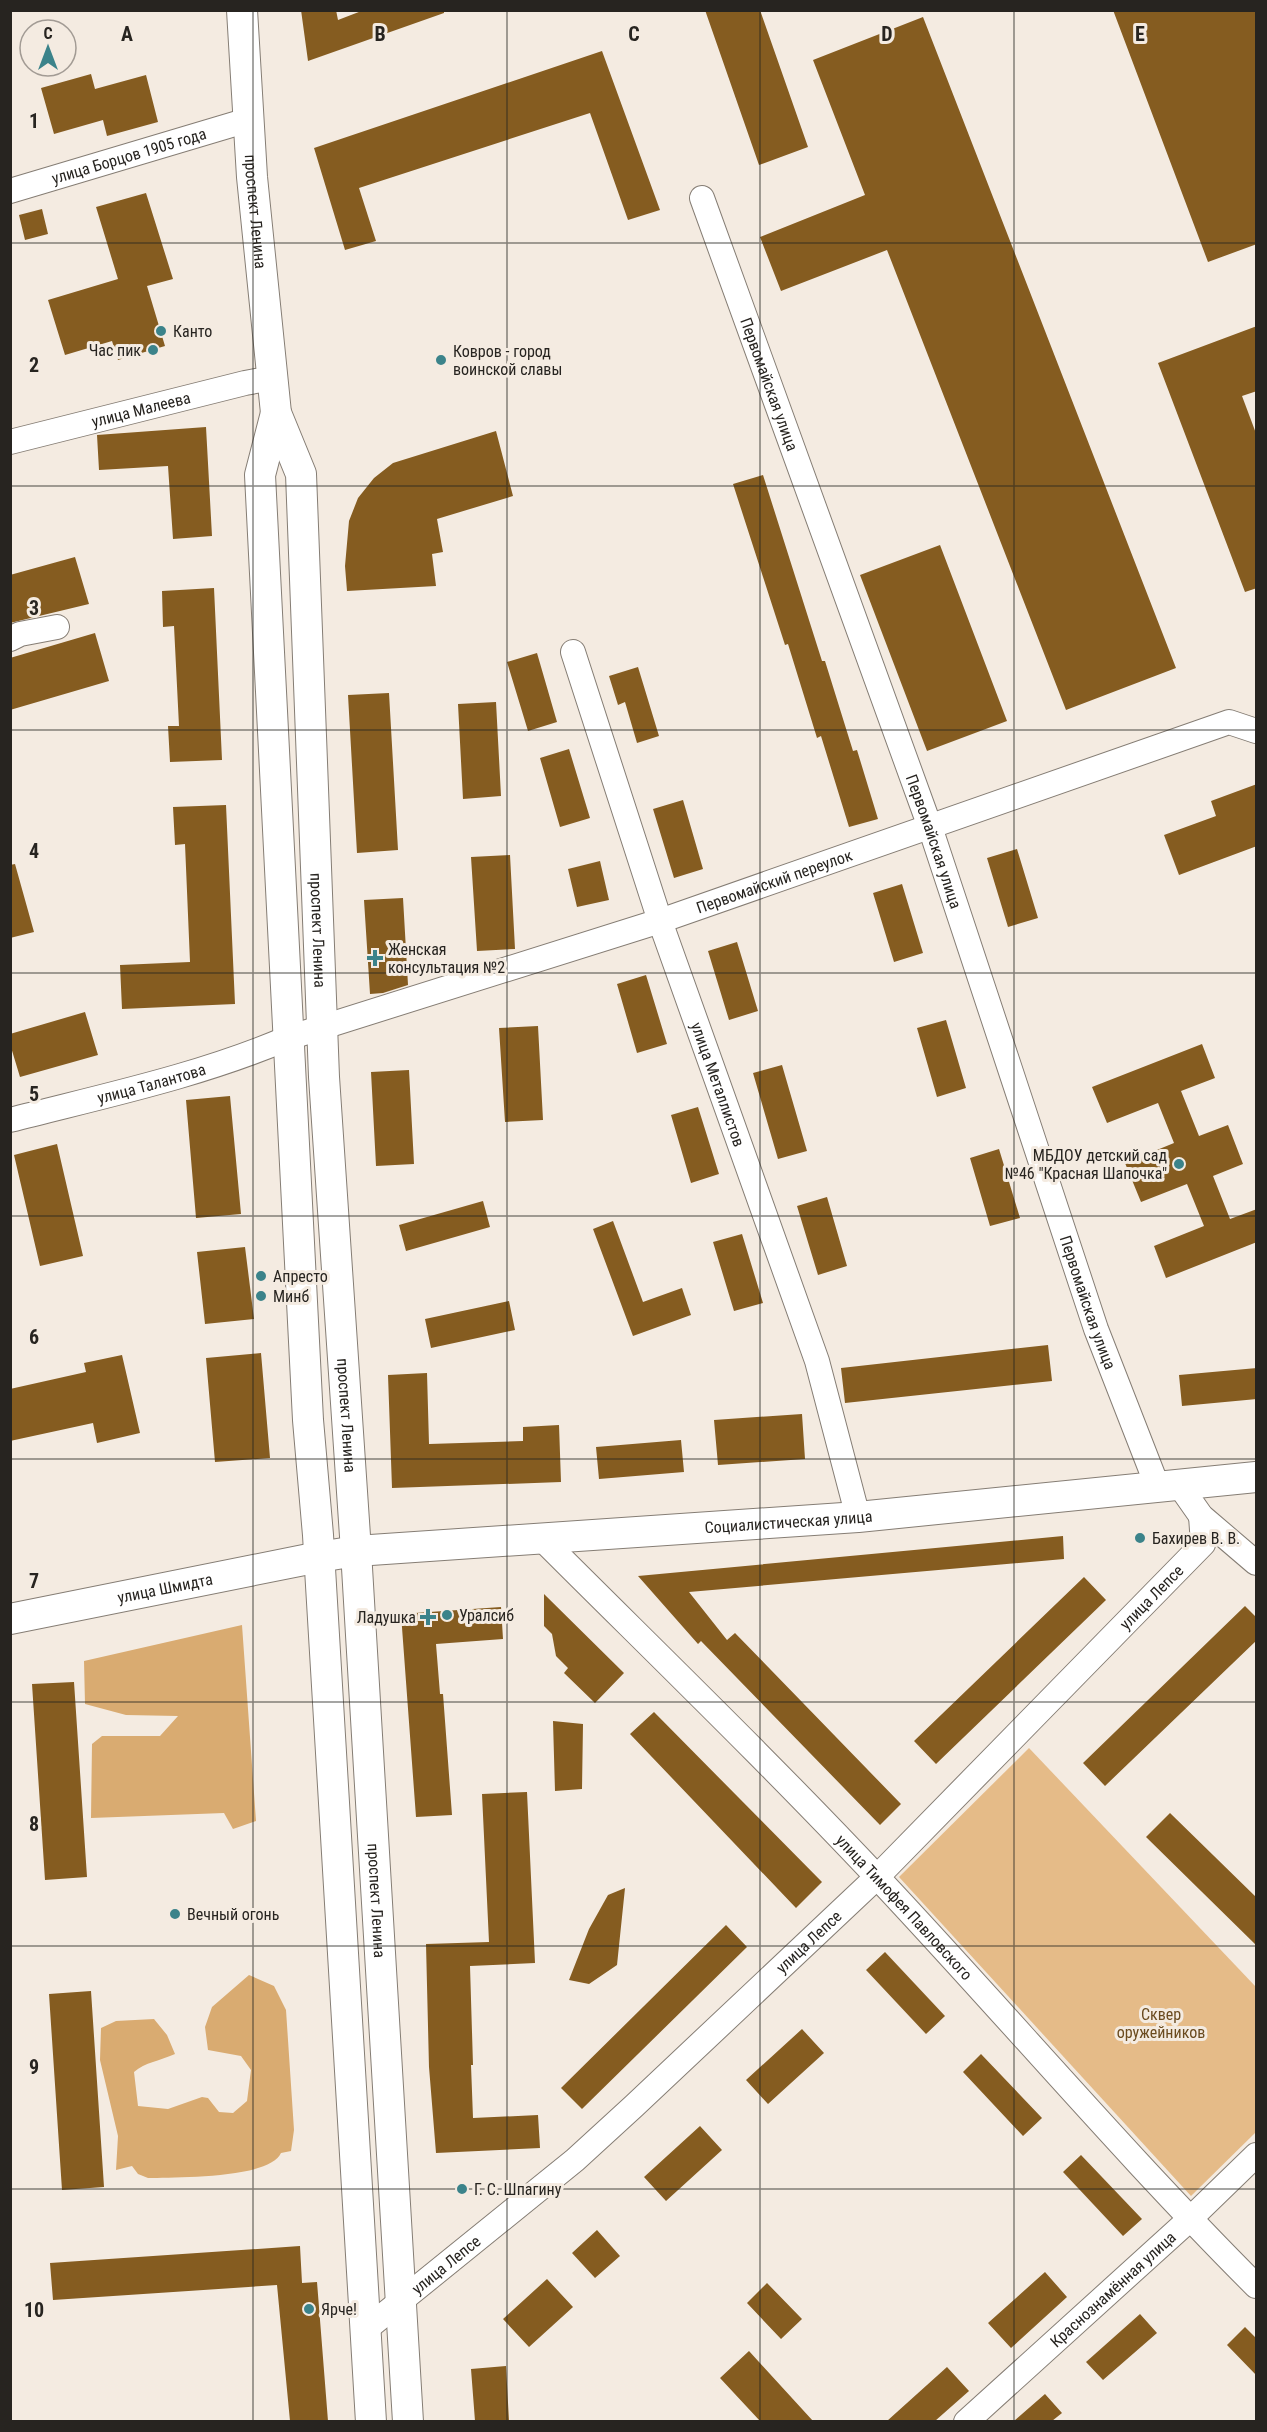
<svg xmlns="http://www.w3.org/2000/svg" width="1267" height="2432" font-family="'Roboto Condensed',sans-serif">
  <style>
    .green { fill: #e5bb88 }
    .forest { fill: #d9ab71 }
    .building { fill: #855c20 }
    .lines { fill: none; stroke-linecap: round; stroke-linejoin: round }
    .minor-casing { stroke: #857d74; stroke-width: 26 }
    .major-casing { stroke: #857d74; stroke-width: 32 }
    .minor { stroke: #fff; stroke-width: 24 }
    .major { stroke: #fff; stroke-width: 30 }
    .grid { fill: none; stroke: #272420; stroke-width: 1.5; stroke-opacity: 0.55 }
    .poi-dot { fill: #3b838a; stroke: #f4ebe1; stroke-width: 2 }
    .labels { text-anchor: middle; dominant-baseline: central; stroke-width: 6; stroke-linejoin: round; paint-order: stroke }
    .street-label { font-size: 16px; fill: #272420; stroke: #f4ebe1 }
    .poi-label { font-size: 16px; fill: #272420; stroke: #f4ebe1; text-anchor: start }
    .park-label { font-size: 16px; fill: #6a4a1e; stroke: #f4ebe1 }
    .grid-label { font-size: 20px; text-anchor: middle; font-weight: bold; fill: #272420; stroke: #f4ebe1; stroke-width: 6; stroke-linejoin: round; paint-order: stroke }
  </style>
  <rect width="100%" height="100%" fill="#f4ebe1"/>
  <path class="green" d="M 1029,1748 L 1256,1987 L 1256,2132 L 1191,2196 L 899,1877 Z"/>
  <path class="forest" d="M 242,1625 L 256,1821 L 233,1829 L 224,1813 L 91,1818 L 92,1744 L 102,1736 L 160,1736 L 178,1716 L 126,1715 L 85,1704 L 84,1661 Z
    M 249,1975 L 274,1986 L 286,2010 L 294,2130 L 291,2151 L 281,2153 C 269,2179 175,2177 148,2178 L 138,2174 L 132,2166 L 116,2170 L 118,2136 L 100,2060 L 101,2028 L 116,2021 L 154,2019 L 167,2035 L 175,2054 C 160,2061 145,2062 134,2072 L 138,2106 L 168,2109 L 202,2097 L 208,2098 L 219,2112 L 233,2113 L 247,2101 L 251,2070 L 241,2056 L 208,2050 L 205,2027 L 212,2007 Z"/>
  <path class="building" d="M 301,10 L 336,10 L 338,20 L 364,10 L 444,10 L 444,13 L 308,61 Z
    M 705,10 L 760,10 L 808,147 L 759,165 Z
    M 1113,10 L 1257,10 L 1257,244 L 1208,262 Z
    M 923,17 L 1176,668 L 1066,710 L 887,250 L 781,291 L 760,237 L 865,195 L 813,60 Z
    M 602,51 L 660,210 L 628,220 L 590,113 L 359,188 L 376,241 L 345,250 L 314,148 Z
    M 91,74 L 95,89 L 146,75 L 158,122 L 107,136 L 103,120 L 54,134 L 41,88 Z
    M 146,193 L 173,279 L 147,286 L 165,346 L 118,360 L 112,341 L 65,355 L 48,300 L 118,279 L 96,207 Z
    M 42,209 L 48,234 L 25,240 L 19,215 Z
    M 1257,326 L 1257,391 L 1242,396 L 1257,436 L 1257,588 L 1245,592 L 1158,363 Z
    M 206,427 L 212,536 L 173,539 L 168,466 L 99,470 L 97,435 Z
    M 496,431 L 513,496 L 437,519 L 443,552 L 432,554 L 436,586 L 347,591 L 345,566 L 349,521 L 358,498 L 374,478 L 393,463 Z
    M 763,475 L 822,661 L 825,661 L 853,751 L 857,750 L 878,819 L 849,827 L 821,736 L 817,738 L 788,644 L 785,645 L 733,484 Z
    M 940,545 L 1007,721 L 927,751 L 860,575 Z
    M 75,557 L 89,604 L 10,623 L 10,575 Z
    M 214,588 L 222,760 L 170,762 L 168,726 L 179,726 L 174,626 L 163,627 L 162,591 Z
    M 95,633 L 109,681 L 10,710 L 10,658 Z
    M 537,653 L 557,722 L 528,731 L 507,662 Z
    M 638,667 L 659,736 L 637,743 L 625,702 L 618,705 L 609,676 Z
    M 389,693 L 398,850 L 357,853 L 348,695 Z
    M 496,702 L 501,796 L 463,799 L 458,704 Z
    M 569,749 L 590,818 L 560,827 L 540,758 Z
    M 1257,784 L 1257,846 L 1179,875 L 1164,835 L 1216,816 L 1211,801 Z
    M 683,800 L 703,869 L 674,878 L 653,809 Z
    M 226,805 L 235,1004 L 122,1009 L 120,965 L 190,962 L 185,844 L 175,845 L 173,807 Z
    M 1017,849 L 1038,918 L 1008,927 L 987,858 Z
    M 510,855 L 515,949 L 477,951 L 471,857 Z
    M 600,861 L 609,900 L 577,907 L 568,869 Z
    M 15,864 L 34,932 L 10,938 L 10,865 Z
    M 902,884 L 923,953 L 894,962 L 873,893 Z
    M 403,898 L 408,985 L 383,993 L 370,994 L 364,900 Z
    M 737,942 L 758,1011 L 729,1020 L 708,951 Z
    M 646,975 L 667,1044 L 637,1053 L 617,984 Z
    M 85,1012 L 98,1055 L 20,1077 L 10,1044 L 10,1034 Z
    M 946,1020 L 966,1088 L 937,1097 L 917,1028 Z
    M 538,1026 L 543,1120 L 505,1122 L 499,1028 Z
    M 1202,1044 L 1215,1078 L 1181,1091 L 1199,1136 L 1228,1125 L 1243,1164 L 1213,1176 L 1230,1219 L 1257,1209 L 1257,1242 L 1166,1278 L 1154,1246 L 1204,1226 L 1187,1184 L 1141,1202 L 1125,1163 L 1174,1143 L 1158,1103 L 1107,1123 L 1092,1087 Z
    M 782,1065 L 807,1151 L 778,1159 L 753,1073 Z
    M 409,1070 L 414,1164 L 376,1166 L 371,1072 Z
    M 230,1096 L 241,1214 L 196,1218 L 186,1100 Z
    M 698,1107 L 719,1174 L 691,1183 L 671,1115 Z
    M 57,1144 L 83,1256 L 40,1266 L 14,1155 Z
    M 999,1149 L 1020,1218 L 990,1226 L 970,1158 Z
    M 827,1197 L 847,1266 L 818,1275 L 797,1206 Z
    M 483,1201 L 490,1227 L 406,1251 L 399,1225 Z
    M 613,1221 L 643,1302 L 682,1288 L 691,1315 L 633,1336 L 593,1229 Z
    M 742,1234 L 763,1303 L 734,1311 L 713,1242 Z
    M 245,1247 L 254,1319 L 205,1324 L 197,1252 Z
    M 509,1301 L 515,1330 L 431,1348 L 425,1319 Z
    M 1048,1345 L 1052,1381 L 845,1403 L 841,1368 Z
    M 261,1353 L 270,1458 L 215,1462 L 206,1358 Z
    M 122,1355 L 140,1433 L 97,1443 L 93,1423 L 10,1441 L 10,1389 L 86,1372 L 84,1363 Z
    M 1257,1368 L 1257,1399 L 1182,1406 L 1179,1375 Z
    M 427,1373 L 429,1444 L 523,1441 L 523,1427 L 559,1425 L 561,1482 L 392,1488 L 388,1375 Z
    M 802,1414 L 805,1459 L 718,1465 L 714,1420 Z
    M 681,1440 L 684,1472 L 599,1479 L 596,1447 Z
    M 1063,1536 L 1064,1559 L 689,1592 L 727,1640 L 735,1633 L 901,1804 L 880,1825 L 701,1641 L 698,1644 L 638,1576 Z
    M 1084,1577 L 1106,1600 L 936,1764 L 914,1741 Z
    M 544,1594 L 624,1673 L 595,1703 L 564,1673 L 568,1668 L 556,1656 L 552,1634 L 544,1626 Z
    M 1245,1606 L 1257,1618 L 1257,1640 L 1105,1786 L 1083,1763 Z
    M 501,1607 L 503,1639 L 436,1644 L 440,1694 L 443,1694 L 452,1815 L 416,1817 L 401,1614 Z
    M 74,1682 L 87,1877 L 45,1880 L 32,1684 Z
    M 654,1712 L 822,1882 L 796,1908 L 630,1734 Z
    M 553,1721 L 583,1724 L 582,1789 L 555,1791 Z
    M 527,1792 L 535,1963 L 470,1966 L 473,2065 L 471,2065 L 473,2118 L 538,2115 L 540,2148 L 436,2153 L 429,2067 L 426,1944 L 489,1942 L 482,1794 Z
    M 1170,1813 L 1257,1898 L 1257,1946 L 1146,1837 Z
    M 625,1888 L 617,1965 L 589,1984 L 569,1980 L 589,1929 L 608,1895 Z
    M 726,1925 L 747,1947 L 582,2109 L 561,2088 Z
    M 885,1952 L 945,2016 L 926,2034 L 866,1970 Z
    M 91,1991 L 104,2187 L 62,2190 L 49,1994 Z
    M 802,2029 L 824,2053 L 768,2104 L 746,2080 Z
    M 981,2054 L 1042,2118 L 1023,2136 L 963,2072 Z
    M 700,2126 L 722,2150 L 666,2201 L 644,2177 Z
    M 1081,2155 L 1142,2219 L 1123,2236 L 1063,2172 Z
    M 597,2230 L 620,2256 L 595,2278 L 572,2253 Z
    M 300,2246 L 302,2283 L 317,2282 L 328,2421 L 290,2421 L 277,2285 L 53,2300 L 50,2263 Z
    M 1045,2272 L 1067,2297 L 1011,2348 L 988,2323 Z
    M 547,2279 L 573,2307 L 529,2347 L 503,2319 Z
    M 767,2283 L 802,2319 L 781,2339 L 747,2303 Z
    M 1140,2314 L 1157,2333 L 1103,2380 L 1086,2362 Z
    M 1245,2327 L 1257,2339 L 1257,2376 L 1227,2345 Z
    M 749,2351 L 813,2421 L 760,2421 L 720,2378 Z
    M 506,2366 L 509,2421 L 475,2421 L 471,2369 Z
    M 947,2367 L 969,2391 L 935,2421 L 887,2421 Z
    M 1045,2394 L 1062,2413 L 1052,2421 L 1014,2421 Z"/>
  <g class="lines">
    <defs>
      <g id="minor">
        <path id="s1" d="M 10,191 L 248,120"/>
        <path id="s2" d="M 702,198 L 930,827 L 1096,1329 L 1158,1488"/>
        <path id="s3" d="M 10,442 L 245,383 L 272,378"/>
        <path d="M 10,639 L 20,634 L 57,627"/>
        <path id="s4" d="M 573,652 L 660,921 L 817,1361 L 858,1517"/>
        <path id="s5" d="M 10,1120 C 103,1096 199,1076 288,1038 L 660,921 L 1229,722 L 1256,731"/>
        <path d="M 1180,1486 L 1201,1516 L 1256,1563"/>
        <path id="s6" d="M 541,1538 C 654,1651 769,1762 878,1878 C 1005,2013 1125,2155 1256,2286"/>
        <path id="s7" d="M 365,2330 L 575,2160 L 634,2106 L 877,1877 L 1203,1544 L 1201,1516"/>
        <path id="s8" d="M 966,2422 L 1190,2219 L 1256,2155"/>
      </g>
      <g id="major">
        <path id="s9" d="M 242,10 L 252,177 L 276,413 L 301,474 L 324,1077 L 356,1551 L 408,2422"/>
        <path d="M 276,413 L 260,475 L 308,1420 L 318,1535 L 371,2422"/>
        <path id="s10" d="M 10,1619 L 319,1557 L 356,1551 L 858,1517 L 1256,1477"/>
      </g>
    </defs>
    <use href="#minor" class="minor-casing"/>
    <use href="#major" class="major-casing"/>
    <use href="#minor" class="minor"/>
    <use href="#major" class="major"/>
  </g>
  <path class="grid" d="M 253,10 L 253,2422M 507,10 L 507,2422M 760,10 L 760,2422M 1014,10 L 1014,2422M 10,243 L 1256,243M 10,486 L 1256,486M 10,730 L 1256,730M 10,973 L 1256,973M 10,1216 L 1256,1216M 10,1459 L 1256,1459M 10,1702 L 1256,1702M 10,1946 L 1256,1946M 10,2189 L 1256,2189"/>
  <g class="poi-dot">
    <circle cx="161" cy="331" r="6"/>
    <circle cx="153" cy="350" r="6"/>
    <circle cx="441" cy="360" r="6"/>
    <path d="M372 949h6v6h6v6h-6v6h-6v-6h-6v-6h6z"/>
    <circle cx="1179" cy="1164" r="6"/>
    <circle cx="261" cy="1276" r="6"/>
    <circle cx="261" cy="1296" r="6"/>
    <circle cx="1140" cy="1538" r="6"/>
    <circle cx="447" cy="1615" r="6"/>
    <path d="M425 1608h6v6h6v6h-6v6h-6v-6h-6v-6h6z"/>
    <circle cx="175" cy="1914" r="6"/>
    <circle cx="462" cy="2189" r="6"/>
    <circle cx="309" cy="2309" r="6"/>
  </g>
  <g class="labels">
    <g class="street-label">
      <text stroke="none"><textPath href="#s1" startOffset="124">улица Борцов 1905 года</textPath></text>
      <text stroke="none"><textPath href="#s9" startOffset="202">проспект Ленина</textPath></text>
      <text stroke="none"><textPath href="#s2" startOffset="198">Первомайская улица</textPath></text>
      <text stroke="none"><textPath href="#s3" startOffset="135">улица Малеева</textPath></text>
      <text stroke="none"><textPath href="#s2" startOffset="684">Первомайская улица</textPath></text>
      <text stroke="none"><textPath href="#s5" startOffset="801">Первомайский переулок</textPath></text>
      <text stroke="none"><textPath href="#s9" startOffset="927">проспект Ленина</textPath></text>
      <text stroke="none"><textPath href="#s5" startOffset="146">улица Талантова</textPath></text>
      <text stroke="none"><textPath href="#s4" startOffset="456">улица Металлистов</textPath></text>
      <text stroke="none"><textPath href="#s2" startOffset="1170">Первомайская улица</textPath></text>
      <text stroke="none"><textPath href="#s9" startOffset="1413">проспект Ленина</textPath></text>
      <text stroke="none"><textPath href="#s10" startOffset="786">Социалистическая улица</textPath></text>
      <text stroke="none"><textPath href="#s10" startOffset="158">улица Шмидта</textPath></text>
      <text stroke="none"><textPath href="#s7" startOffset="1076">улица Лепсе</textPath></text>
      <text stroke="none"><textPath href="#s9" startOffset="1899">проспект Ленина</textPath></text>
      <text stroke="none"><textPath href="#s6" startOffset="518">улица Тимофея Павловского</textPath></text>
      <text stroke="none"><textPath href="#s7" startOffset="590">улица Лепсе</textPath></text>
      <text stroke="none"><textPath href="#s7" startOffset="104">улица Лепсе</textPath></text>
      <text stroke="none"><textPath href="#s8" startOffset="198">Краснознамённая улица</textPath></text>
    </g>
    <g class="poi-label">
      <text x="173" y="331">Канто</text>
      <text x="141" y="350" text-anchor="end">Час пик</text>
      <text x="453" y="351">Ковров - город<tspan x="453" dy="18">воинской славы</tspan></text>
      <text x="388" y="949">Женская<tspan x="388" dy="18">консультация №2</tspan></text>
      <text x="1167" y="1155" text-anchor="end">МБДОУ детский сад<tspan x="1167" dy="18">№46 "Красная Шапочка"</tspan></text>
      <text x="273" y="1276">Апресто</text>
      <text x="273" y="1296">Минб</text>
      <text x="1152" y="1538">Бахирев В. В.</text>
      <text x="459" y="1615">Уралсиб</text>
      <text x="416" y="1617" text-anchor="end">Ладушка</text>
      <text x="187" y="1914">Вечный огонь</text>
      <text x="474" y="2189">Г. С. Шпагину</text>
      <text x="321" y="2309">Ярче!</text>
    </g>
    <g class="park-label">
      <text x="1161" y="2014">Сквер<tspan x="1161" dy="18">оружейников</tspan></text>
    </g>
  </g>
  <g class="grid-label">
    <text x="127" y="41">A</text>
    <text x="380" y="41">B</text>
    <text x="634" y="41">C</text>
    <text x="887" y="41">D</text>
    <text x="1140" y="41">E</text>
    <text x="34" y="128">1</text>
    <text x="34" y="372">2</text>
    <text x="34" y="615">3</text>
    <text x="34" y="858">4</text>
    <text x="34" y="1101">5</text>
    <text x="34" y="1344">6</text>
    <text x="34" y="1588">7</text>
    <text x="34" y="1831">8</text>
    <text x="34" y="2074">9</text>
    <text x="34" y="2317">10</text>
  </g>
  <rect width="1267" height="2432" fill="none" stroke="#272420" stroke-width="24"/>
  <g transform="translate(48 48)"><circle r="28" fill="#f4ebe1" stroke="#a29b94" stroke-width="1.5"/>
  <path d="M0-4.5L10 22L0 15L-10 22Z" fill="#3b838a"/>
  <text y="-9" font-size="16" font-weight="bold" text-anchor="middle" fill="#272420">С</text>
  </g>
</svg>
